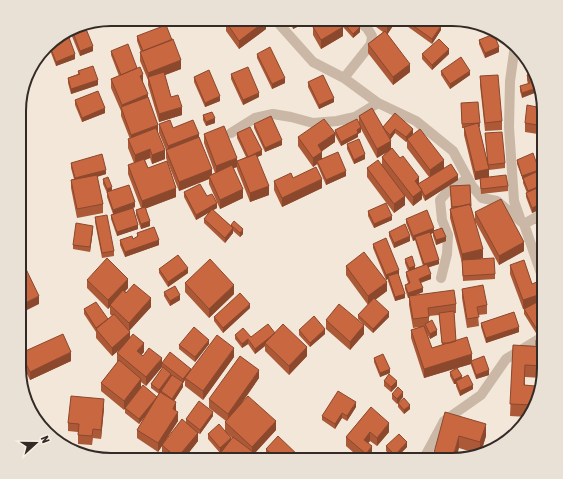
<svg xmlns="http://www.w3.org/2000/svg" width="563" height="479" font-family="'Asap Condensed',sans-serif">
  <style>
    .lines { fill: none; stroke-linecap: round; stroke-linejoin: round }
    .street { stroke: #cab7a5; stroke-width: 10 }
    .wall { fill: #ac5937; fill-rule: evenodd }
    .shaded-wall { fill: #8c482d }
    .building { fill: #c86740; stroke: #8c482d }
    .rim { fill: none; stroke: #352b26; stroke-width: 2 }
  </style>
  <rect width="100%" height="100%" fill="#f2e7d9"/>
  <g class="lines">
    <path class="street" d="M 280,25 L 313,62 L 344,78 L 378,103 L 416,121 L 453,151 L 472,186 L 482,198 L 497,201 L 524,224 L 544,282
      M 515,45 L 510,81 L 509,127 L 514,201 L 521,221
      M 344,78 L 371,44 L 372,36 L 367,28 L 357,20
      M 231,133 L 255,118 L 273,114 L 291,117 L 313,123 L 337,121 L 355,117 L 378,103
      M 524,224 L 544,213
      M 441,278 L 447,254 L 448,235 L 442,220 L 440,200 L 447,192 L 468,178
      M 423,460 L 444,421 L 481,395 L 506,359 L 544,336"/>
  </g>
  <path class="wall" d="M 372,20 L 397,20 L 387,34 L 410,72 L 393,85 L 368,53 L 368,44 L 383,32 L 372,24 Z
    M 404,20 L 432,20 L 441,30 L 432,44 L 404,24 Z
    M 290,21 L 301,21 L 301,25 L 293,29 Z
    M 319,21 L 340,21 L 343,27 L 343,22 L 360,32 L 353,38 L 343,27 L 343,36 L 321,49 L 313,35 L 313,27 L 320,23 Z
    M 226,22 L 266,22 L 266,29 L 239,49 L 226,31 Z
    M 490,28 L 492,28 L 503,36 L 494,35 L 499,52 L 485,58 L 479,44 L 479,40 L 492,35 L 490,35 Z
    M 71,30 L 93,51 L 80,56 L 71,34 Z
    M 137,36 L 181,69 L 165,75 L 171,97 L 182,115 L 159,122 L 148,85 L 148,80 L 140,61 L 140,52 L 141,52 L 137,41 Z
    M 51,42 L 75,59 L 56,66 L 48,45 Z
    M 111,51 L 137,68 L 143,83 L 165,159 L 152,164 L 150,158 L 145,160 L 148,168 L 176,197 L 146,208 L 150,226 L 141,229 L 136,215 L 136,210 L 141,208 L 128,174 L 128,165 L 134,163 L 128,148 L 128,139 L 130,139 L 121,116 L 121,111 L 111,88 L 111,79 L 119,76 L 111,55 Z
    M 257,54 L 285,83 L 272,89 L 257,58 Z
    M 422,54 L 449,54 L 432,70 L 422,59 Z
    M 78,71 L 98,85 L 71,94 L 68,83 L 68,78 L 78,74 Z
    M 441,71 L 470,75 L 450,89 L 441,75 Z
    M 535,72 L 522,98 L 520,91 L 520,86 L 528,84 L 527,80 L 527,75 Z
    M 231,74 L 259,97 L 243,105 L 231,79 Z
    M 480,76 L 502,121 L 502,130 L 485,131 L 480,85 Z
    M 194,77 L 220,101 L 205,107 L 194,82 Z
    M 308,82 L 334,102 L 319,109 L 308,87 Z
    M 75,100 L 105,113 L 82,122 L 75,105 Z
    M 461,103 L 480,123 L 480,127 L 479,127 L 488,164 L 485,133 L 505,163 L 505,168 L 489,170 L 489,177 L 508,186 L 508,191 L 481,194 L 480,179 L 475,180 L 464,135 L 464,128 L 462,128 Z
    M 544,105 L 544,135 L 525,132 L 525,123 L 537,107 Z
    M 395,113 L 413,134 L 411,136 L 444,168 L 458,180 L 425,201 L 422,195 L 422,199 L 413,206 L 405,196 L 405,205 L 394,213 L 367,177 L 367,168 L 382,164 L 382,157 L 388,151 L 377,158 L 361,129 L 361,132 L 358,134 L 358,137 L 341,146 L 335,135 L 335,130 L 359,123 L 359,116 L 383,127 ZM 395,133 L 406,142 L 407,141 L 407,148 L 429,177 L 419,184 L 391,150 L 389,139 L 390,140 Z
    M 203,115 L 215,123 L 206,126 L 203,120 Z
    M 159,124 L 199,137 L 212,174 L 215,173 L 204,143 L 204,134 L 237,167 L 233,168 L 243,198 L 220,209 L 209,184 L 209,179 L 179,191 L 166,158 L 166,150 L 159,133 Z
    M 254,124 L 282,145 L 265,152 L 254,128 Z
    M 237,133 L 262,155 L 257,157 L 269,195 L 250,202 L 237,169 L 237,161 L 246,157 L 237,138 Z
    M 298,137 L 335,142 L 322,151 L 322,158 L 346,176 L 326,185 L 317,164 L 313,167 L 298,146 Z
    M 347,144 L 365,159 L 354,164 L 347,149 Z
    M 517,160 L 539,174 L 537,175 L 542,186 L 544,186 L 544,204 L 543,204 L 543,208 L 532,213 L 526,197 L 526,193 L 527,193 L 523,183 L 523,180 L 517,164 Z
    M 71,163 L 106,174 L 97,177 L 103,204 L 103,213 L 77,218 L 71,188 L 71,180 L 74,179 L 71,168 Z
    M 293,178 L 322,188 L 282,207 L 274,190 L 274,181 Z
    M 103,179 L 112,191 L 135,207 L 133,208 L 138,229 L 117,236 L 111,219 L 111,215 L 113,214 L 107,197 L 107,193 L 103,184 Z
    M 470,185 L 471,208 L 483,258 L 475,260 L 495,274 L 495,279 L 463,281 L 462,263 L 450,218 L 450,209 L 451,209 L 450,186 Z
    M 184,192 L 207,196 L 217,208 L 213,210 L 231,226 L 231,225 L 243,234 L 240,237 L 233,231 L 233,233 L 225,243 L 204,223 L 204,219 L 210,212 L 196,220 L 184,197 Z
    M 368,211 L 392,220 L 374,228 L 368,216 Z
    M 475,212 L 524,251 L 499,265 L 475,221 Z
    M 95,217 L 114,251 L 114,256 L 102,258 L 95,222 Z
    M 406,219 L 434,230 L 446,241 L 436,245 L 433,236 L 433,233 L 431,234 L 439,264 L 428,267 L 431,279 L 421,283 L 423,292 L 416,295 L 456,304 L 456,313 L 454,313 L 456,341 L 472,360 L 489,375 L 476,379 L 471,365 L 471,364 L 457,368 L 462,378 L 473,389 L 460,396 L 456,386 L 456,384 L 454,384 L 450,376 L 450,372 L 456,368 L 424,378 L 411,338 L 411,330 L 420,327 L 413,328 L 409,305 L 409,298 L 408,298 L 405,289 L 405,285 L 408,283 L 406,276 L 406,272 L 408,271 L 405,263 L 405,259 L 415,268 L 423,266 L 415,240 L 413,241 L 406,223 ZM 439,315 L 442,345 L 432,348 L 426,332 L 430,339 L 437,335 L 429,321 L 429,316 Z
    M 544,219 L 544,250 L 536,232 L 536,223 Z
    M 93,230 L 90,252 L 73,249 L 73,245 Z
    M 389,232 L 410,241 L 394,248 L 389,236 Z
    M 137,233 L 159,245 L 125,257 L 120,245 L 120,240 L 133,239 L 137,237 Z
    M 373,244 L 399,274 L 398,275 L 405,298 L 395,301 L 388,281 L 388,279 L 386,280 L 373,248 Z
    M 510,265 L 532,284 L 544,302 L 542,302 L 536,333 L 524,314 L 524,309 L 527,308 L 523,309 L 510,274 Z
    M 346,266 L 387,291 L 375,300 L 389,317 L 373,333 L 358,319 L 358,315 L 368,305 L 346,275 Z
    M 159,269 L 188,273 L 168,287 L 159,273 Z
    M 87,280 L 128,288 L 125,291 L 151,307 L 129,331 L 130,337 L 144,352 L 141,355 L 162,367 L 146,386 L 141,382 L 141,387 L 157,397 L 159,394 L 151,388 L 151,384 L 163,368 L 162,367 L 162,363 L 191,370 L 234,357 L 203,400 L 185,386 L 185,380 L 183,383 L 183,387 L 174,401 L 178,421 L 166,440 L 186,422 L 186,419 L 213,416 L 200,434 L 198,433 L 198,441 L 183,460 L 169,460 L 162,454 L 162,446 L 158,452 L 137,438 L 137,430 L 145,416 L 139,424 L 125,413 L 125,408 L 124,410 L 101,391 L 101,383 L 118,362 L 117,362 L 117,353 L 119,350 L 112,356 L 96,338 L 96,332 L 84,314 L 84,309 L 108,319 L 112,316 L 110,314 L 110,307 L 108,309 L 87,288 Z
    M 185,283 L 234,294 L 209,318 L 185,292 Z
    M 462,289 L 487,305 L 487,314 L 478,315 L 479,326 L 467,328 L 462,298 Z
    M 164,292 L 180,300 L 170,306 L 164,296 Z
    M 250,308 L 223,333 L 214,321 L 214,317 Z
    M 326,320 L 364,334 L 350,350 L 326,329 Z
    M 481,323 L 519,332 L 486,343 L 481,327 Z
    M 299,330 L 325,334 L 310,347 L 299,335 Z
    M 275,333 L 307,356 L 289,375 L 265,351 L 265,346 L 255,354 L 248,344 L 242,348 L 235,339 L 235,335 L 251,337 Z
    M 544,340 L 544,368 L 542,378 L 525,377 L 525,385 L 535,386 L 534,407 L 528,417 L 510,416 L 513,345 L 536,346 Z
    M 209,344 L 195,362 L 179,349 L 179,345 Z
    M 21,353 L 71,361 L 30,380 L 21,362 Z
    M 374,358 L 390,373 L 380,377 L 374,362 Z
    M 259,378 L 242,403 L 276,430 L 253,455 L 253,460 L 216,460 L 216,459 L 225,448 L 220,453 L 208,439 L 208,434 L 225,431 L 225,422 L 226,421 L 209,408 L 209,399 ZM 225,432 L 232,438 L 231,440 Z
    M 384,381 L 397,386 L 391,392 L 384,386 Z
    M 392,394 L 403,397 L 397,404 L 392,399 Z
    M 398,403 L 410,409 L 404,414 L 398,407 Z
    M 356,407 L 347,421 L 342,418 L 335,429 L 322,420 L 322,416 Z
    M 371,407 L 389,432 L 377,446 L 370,441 L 368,443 L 372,455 L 368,460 L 362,460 L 346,446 L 346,437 Z
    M 104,408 L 101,439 L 93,438 L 92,445 L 78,444 L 78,432 L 68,431 L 68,423 Z
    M 445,412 L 486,436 L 482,450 L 492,450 L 478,454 L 459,448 Z
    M 386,446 L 407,447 L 395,459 L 386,451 Z
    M 266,449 L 301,460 L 273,460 L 266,454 Z"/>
  <path class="shaded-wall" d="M 391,20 L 397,20 L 387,35 L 387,26 Z
    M 300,21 L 301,21 L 301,25 L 293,29 L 293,24 Z
    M 264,22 L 266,22 L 266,29 L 239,49 L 239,41 Z
    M 441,26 L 441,30 L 432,44 L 432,39 Z
    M 343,27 L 343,36 L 321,49 L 321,40 Z
    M 360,27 L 360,32 L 353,38 L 353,34 Z
    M 93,46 L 93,51 L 80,56 L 80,51 Z
    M 499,47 L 499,52 L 485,58 L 485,53 Z
    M 449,49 L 449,54 L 432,70 L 432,65 Z
    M 75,54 L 75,59 L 56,66 L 56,62 Z
    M 181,60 L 181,69 L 149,81 L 148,79 L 148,73 Z
    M 410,64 L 410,72 L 393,85 L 393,77 Z
    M 470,71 L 470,75 L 450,89 L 450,84 Z
    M 143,74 L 143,83 L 140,84 L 140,76 Z
    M 285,78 L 285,83 L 272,89 L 272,84 Z
    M 98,80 L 98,85 L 71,94 L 71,89 Z
    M 539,87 L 540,91 L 522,98 L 522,93 Z
    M 259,93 L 259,97 L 243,105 L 243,100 Z
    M 148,94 L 148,103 L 122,110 L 122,105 Z
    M 220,96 L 220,101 L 205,107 L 205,103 Z
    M 334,98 L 334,102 L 319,109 L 319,105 Z
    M 182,107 L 182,115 L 159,122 L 159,114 Z
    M 105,108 L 105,113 L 82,122 L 82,118 Z
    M 215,118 L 215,123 L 206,126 L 206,122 Z
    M 158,125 L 158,134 L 131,144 L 131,135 Z
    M 361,127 L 361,132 L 358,134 L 358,137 L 341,146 L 341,142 Z
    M 395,129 L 395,133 L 390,140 L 390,135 Z
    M 413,129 L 413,134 L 408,140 L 407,139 L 407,141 L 406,142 L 406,137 Z
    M 335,133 L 335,142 L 318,154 L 318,145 Z
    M 199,134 L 199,142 L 168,155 L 168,146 Z
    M 282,140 L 282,145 L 265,152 L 265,148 Z
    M 391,141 L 391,150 L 377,158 L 377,149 Z
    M 150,149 L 150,158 L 135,164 L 135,155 Z
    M 165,150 L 165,159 L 152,164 L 152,155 Z
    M 262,150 L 262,155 L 248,161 L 248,157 Z
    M 322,152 L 322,161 L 317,161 L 317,164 L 313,167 L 313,158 Z
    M 365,154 L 365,159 L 354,164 L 354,160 Z
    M 237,158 L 237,167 L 216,175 L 216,166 Z
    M 444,160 L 444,168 L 430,179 L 430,170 Z
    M 212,169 L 212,178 L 209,176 L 209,179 L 179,191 L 179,182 Z
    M 489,169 L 489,177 L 475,180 L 475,172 Z
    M 106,170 L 106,174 L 75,183 L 75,178 Z
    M 539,170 L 539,174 L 523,180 L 523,178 L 522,180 L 522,176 Z
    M 346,171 L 346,176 L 326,185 L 326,180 Z
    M 458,175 L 458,180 L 425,201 L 425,196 Z
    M 419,177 L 419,186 L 415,181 Z
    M 322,179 L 322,188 L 282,207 L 282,198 Z
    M 542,185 L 542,189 L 539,188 L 539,191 L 528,195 L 528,191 Z
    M 269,186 L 269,195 L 250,202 L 250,193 Z
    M 112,187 L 112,192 L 107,193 L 107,189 Z
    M 176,188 L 176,197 L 142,210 L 142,201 Z
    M 243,189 L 243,198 L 220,209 L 220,200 Z
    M 422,190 L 422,199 L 413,206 L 413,197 Z
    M 405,196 L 405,205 L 394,213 L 394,204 Z
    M 135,202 L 135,207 L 113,215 L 113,210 Z
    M 217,203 L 217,208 L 196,220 L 196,215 Z
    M 543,203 L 543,208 L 532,213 L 532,208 Z
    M 392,216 L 392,220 L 374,228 L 374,224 Z
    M 150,221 L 150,226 L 141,229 L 141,224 Z
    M 138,225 L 138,229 L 117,236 L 117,232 Z
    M 93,226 L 93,230 L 90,252 L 90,247 Z
    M 233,228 L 233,233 L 225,243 L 225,238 Z
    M 434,228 L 434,233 L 433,231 L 433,233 L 416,240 L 415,237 L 415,240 L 413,241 L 413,236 Z
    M 243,229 L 243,234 L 240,237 L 240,233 Z
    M 410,236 L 410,241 L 394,248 L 394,243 Z
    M 446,237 L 446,241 L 436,245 L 436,240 Z
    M 159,240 L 159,245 L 125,257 L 125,252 Z
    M 524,242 L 524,251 L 499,265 L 499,256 Z
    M 483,249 L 483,258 L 462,263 L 462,254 Z
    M 439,260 L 439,264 L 424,269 L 424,264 Z
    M 415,266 L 415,270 L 409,273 L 409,268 Z
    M 188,268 L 188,273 L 168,287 L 168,282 Z
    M 399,270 L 399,274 L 389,279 L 388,276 L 388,279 L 386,280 L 386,275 Z
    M 431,274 L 431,279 L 419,283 L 419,279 Z
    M 128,279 L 128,288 L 111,306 L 110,305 L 110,307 L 108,309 L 108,300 Z
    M 387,282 L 387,291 L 368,305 L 368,296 Z
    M 234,285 L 234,294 L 209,318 L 209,309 Z
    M 423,288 L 423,292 L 408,298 L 408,293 Z
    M 544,293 L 544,302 L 523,309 L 523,300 Z
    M 405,294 L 405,298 L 395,301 L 395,297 Z
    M 180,295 L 180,300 L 170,306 L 170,301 Z
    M 39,296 L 39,304 L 19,314 L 19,306 Z
    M 151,298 L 151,307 L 129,331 L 129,323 Z
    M 250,304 L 250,308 L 223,333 L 223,328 Z
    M 389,312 L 389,317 L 373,333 L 373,329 Z
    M 544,323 L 544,328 L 536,333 L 536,328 Z
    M 364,325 L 364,334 L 350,350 L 350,342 Z
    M 519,327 L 519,332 L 486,343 L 486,338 Z
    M 325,329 L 325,334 L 310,347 L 310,343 Z
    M 437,330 L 437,335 L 430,339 L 430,334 Z
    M 130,332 L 130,341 L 112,356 L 112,348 Z
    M 275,333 L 265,343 L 265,346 L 255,354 L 255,349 Z
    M 248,339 L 248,344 L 242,348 L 242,344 Z
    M 209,340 L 209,344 L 195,362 L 195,357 Z
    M 144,343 L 144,352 L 137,360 L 137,351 Z
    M 307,347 L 307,356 L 289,375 L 289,366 Z
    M 234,348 L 234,357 L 203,400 L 203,391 Z
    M 71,352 L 71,361 L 30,380 L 30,372 Z
    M 472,354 L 472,363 L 471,361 L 471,364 L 424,378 L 424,369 Z
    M 162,358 L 162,367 L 146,386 L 146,377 Z
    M 191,369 L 191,373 L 185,378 L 185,380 L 183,383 L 183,387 L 172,404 L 172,399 L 183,383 L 183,379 Z
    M 390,369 L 390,373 L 380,377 L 380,373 Z
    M 259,370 L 259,378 L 228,422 L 228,414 Z
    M 489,370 L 489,375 L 476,379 L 476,375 Z
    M 171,374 L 171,378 L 161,391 L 161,392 L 159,394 L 159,390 Z
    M 25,376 L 25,381 L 21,382 L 21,378 Z
    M 462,376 L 462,380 L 456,381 L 456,384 L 454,384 L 454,380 Z
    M 141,379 L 141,387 L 124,410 L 124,401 Z
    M 397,381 L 397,386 L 391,392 L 391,387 Z
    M 473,385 L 473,389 L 460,396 L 460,391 Z
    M 25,386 L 25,391 L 23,392 L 22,388 Z
    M 403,392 L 403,397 L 397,404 L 397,399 Z
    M 157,397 L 157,401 L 139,424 L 139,419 Z
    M 104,399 L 104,408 L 101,439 L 101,430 Z
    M 176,402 L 176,411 L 173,409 Z
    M 356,402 L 356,407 L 347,421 L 347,416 Z
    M 410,405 L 410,409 L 404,414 L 404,410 Z
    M 178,412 L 178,421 L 162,445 L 162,446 L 158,452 L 158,443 Z
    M 213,412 L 213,416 L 200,434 L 200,430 Z
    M 342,413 L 342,418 L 335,429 L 335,424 Z
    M 276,421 L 276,430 L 253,455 L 253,460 L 248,460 L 252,454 L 252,447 Z
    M 389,423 L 389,432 L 377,446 L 377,438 Z
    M 486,424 L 486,436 L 480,454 L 480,442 Z
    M 370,432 L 370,441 L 364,448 L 364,440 Z
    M 198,433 L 198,441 L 183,460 L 177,460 L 177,458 Z
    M 459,436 L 459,448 L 456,460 L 452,460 Z
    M 231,438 L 231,442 L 220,453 L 220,448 Z
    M 407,442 L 407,447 L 395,459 L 395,455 Z
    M 372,446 L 372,455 L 368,460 L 366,460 L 366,454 Z"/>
  <path class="building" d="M 379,20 L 391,20 L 387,26 Z
    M 405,20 L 432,20 L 441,26 L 432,39 Z
    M 292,21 L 300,21 L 293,24 Z
    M 324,21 L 340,21 L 343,27 L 321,40 L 313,27 Z
    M 345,21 L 355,21 L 360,27 L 353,34 L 343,22 Z
    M 226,22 L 264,22 L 239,41 Z
    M 84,24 L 93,46 L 80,51 L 72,30 Z
    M 166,25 L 172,40 L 143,51 L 137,36 Z
    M 490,28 L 492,28 L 495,30 L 490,30 Z
    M 385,31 L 410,64 L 393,77 L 368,44 Z
    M 67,32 L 75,54 L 56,62 L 49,44 L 51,42 Z
    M 494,34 L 499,47 L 485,53 L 479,40 Z
    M 173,39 L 181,60 L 148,73 L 140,52 Z
    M 439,39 L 449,49 L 432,65 L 422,54 Z
    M 128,44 L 137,68 L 121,75 L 111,51 Z
    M 270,47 L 285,78 L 272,84 L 257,54 Z
    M 461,57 L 470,71 L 450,84 L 441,71 Z
    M 93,66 L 98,80 L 71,89 L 68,78 L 80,74 L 78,71 Z
    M 140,67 L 143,74 L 140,76 L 148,94 L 122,105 L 111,79 Z
    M 248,67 L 259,93 L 243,100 L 231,74 Z
    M 209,70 L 220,96 L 205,103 L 194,77 Z
    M 164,72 L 171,97 L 178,95 L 182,107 L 159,114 L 148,77 Z
    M 535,72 L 539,87 L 522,93 L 520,86 L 530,83 L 527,75 Z
    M 323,75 L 334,98 L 319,105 L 308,82 Z
    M 498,75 L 502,121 L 485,123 L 480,76 Z
    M 98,91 L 105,108 L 82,118 L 75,100 Z
    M 148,97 L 158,125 L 131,135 L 121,107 Z
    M 537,100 L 543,101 L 544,105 L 544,126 L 525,123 L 527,105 L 537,107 Z
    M 478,102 L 480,123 L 462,124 L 461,103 Z
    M 372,108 L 391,141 L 377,149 L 359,116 Z
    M 212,112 L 215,118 L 206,122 L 203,115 Z
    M 395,113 L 413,129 L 406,137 L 395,129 L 390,135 L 385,130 L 383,127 Z
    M 271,116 L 282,140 L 265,148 L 254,124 Z
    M 324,119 L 335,133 L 318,145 L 322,152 L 313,158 L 298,137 Z
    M 357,119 L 361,127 L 357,130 L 358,133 L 341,142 L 335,130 Z
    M 170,120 L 173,128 L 193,120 L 199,134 L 168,146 L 159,124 Z
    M 478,123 L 489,169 L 475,172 L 464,127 Z
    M 224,126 L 237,158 L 216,166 L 204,134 Z
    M 250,127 L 262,150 L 248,157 L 237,133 Z
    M 156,128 L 165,150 L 152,155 L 150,149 L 135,155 L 128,139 Z
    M 420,129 L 444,160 L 430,170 L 407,139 Z
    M 502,132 L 505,163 L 488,165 L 485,133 Z
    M 199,137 L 212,169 L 179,182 L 166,150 Z
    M 359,139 L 365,154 L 354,160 L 347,144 Z
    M 392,148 L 400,158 L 403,156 L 419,177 L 415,181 L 422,190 L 413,197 L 382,157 Z
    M 338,152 L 346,171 L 326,180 L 317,161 Z
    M 533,153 L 539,170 L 522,176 L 517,160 Z
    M 102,154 L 106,170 L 75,178 L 71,163 Z
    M 256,154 L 269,186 L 250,193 L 237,161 Z
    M 144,159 L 148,168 L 167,161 L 176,188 L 142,201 L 128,165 Z
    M 378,160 L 405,196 L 394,204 L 367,168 Z
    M 451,164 L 458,175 L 425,196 L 418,184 Z
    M 232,165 L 243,189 L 220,200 L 209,176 Z
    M 316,167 L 322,179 L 282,198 L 274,181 L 291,173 L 293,178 Z
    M 536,172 L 542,185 L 528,191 L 523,178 Z
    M 97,175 L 103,204 L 77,209 L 71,180 Z
    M 506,175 L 508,186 L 481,189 L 480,178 Z
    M 108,177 L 112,187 L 107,189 L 103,179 Z
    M 200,184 L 207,196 L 212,194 L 217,203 L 196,215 L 184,192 Z
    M 129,185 L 135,202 L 113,210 L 107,192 Z
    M 470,185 L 471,206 L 470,206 L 470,204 L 461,206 L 452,207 L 450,186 Z
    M 544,186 L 544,200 L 543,200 L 539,188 Z
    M 537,188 L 543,203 L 532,208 L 526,193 Z
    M 501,199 L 524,242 L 499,256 L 475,212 Z
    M 386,203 L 392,216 L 374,224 L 368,211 Z
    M 470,204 L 483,249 L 462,254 L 450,209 Z
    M 145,207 L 150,221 L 141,224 L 136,210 Z
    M 133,208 L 138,225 L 117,232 L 111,215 Z
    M 212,209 L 233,228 L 225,238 L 204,219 Z
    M 427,210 L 434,228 L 413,236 L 406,219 Z
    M 107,215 L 114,251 L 102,253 L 95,217 Z
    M 544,219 L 544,241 L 536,223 Z
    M 234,221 L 243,229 L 240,233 L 231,225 Z
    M 76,223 L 93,226 L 90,247 L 73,245 Z
    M 405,224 L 410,236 L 394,243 L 389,232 Z
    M 154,227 L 159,240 L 125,252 L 120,240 L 132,236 L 133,239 L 138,236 L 137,233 Z
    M 442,228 L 446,237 L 436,240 L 433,231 Z
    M 430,232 L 439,260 L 424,264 L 415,237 Z
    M 386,238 L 399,270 L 386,275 L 373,244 Z
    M 364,252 L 387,282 L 368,296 L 346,266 Z
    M 178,255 L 188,268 L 168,282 L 159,269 Z
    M 412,256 L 415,266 L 409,268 L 405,259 Z
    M 107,258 L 128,279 L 108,300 L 87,280 Z
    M 494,258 L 495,274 L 463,276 L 462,260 Z
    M 210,259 L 234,285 L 209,309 L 185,283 Z
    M 524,260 L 532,284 L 539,281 L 544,293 L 523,300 L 510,265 Z
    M 427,264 L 431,274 L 419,279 L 423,288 L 408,293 L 405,285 L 410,283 L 406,272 Z
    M 25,267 L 39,296 L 19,306 L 19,269 Z
    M 398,273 L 405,294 L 395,297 L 388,276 Z
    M 134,284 L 151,298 L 129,323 L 110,305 L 123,290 L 126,293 Z
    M 483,285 L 487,305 L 477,307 L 479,317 L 467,319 L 462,289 Z
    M 175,286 L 180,295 L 170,301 L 164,292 Z
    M 454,290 L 456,304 L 428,308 L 429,317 L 413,319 L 409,296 Z
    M 240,293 L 250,304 L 223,328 L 214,317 Z
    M 374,298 L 389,312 L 373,329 L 358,315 Z
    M 541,300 L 544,305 L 544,323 L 536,328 L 524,309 Z
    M 96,302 L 108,319 L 96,328 L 84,309 Z
    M 339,304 L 364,325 L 350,342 L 326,320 Z
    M 454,311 L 456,341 L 450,343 L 442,343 L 439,313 Z
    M 514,312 L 519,327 L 486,338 L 481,323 Z
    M 114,314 L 130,332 L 112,348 L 96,329 Z
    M 314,316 L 325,329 L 310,343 L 299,330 Z
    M 432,320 L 437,330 L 430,334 L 425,324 Z
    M 268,324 L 275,333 L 255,349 L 248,339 L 242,344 L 235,335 L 243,328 L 251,337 Z
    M 283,324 L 307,347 L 289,366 L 265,343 Z
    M 424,326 L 432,348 L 467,337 L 472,354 L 424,369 L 411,330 Z
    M 194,327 L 209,340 L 195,357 L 179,345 Z
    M 63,334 L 71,352 L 30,372 L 21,353 Z
    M 133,334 L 144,343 L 137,351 L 143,356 L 149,348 L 162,358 L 146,377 L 117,353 Z
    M 217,335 L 234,348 L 203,391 L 185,378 Z
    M 536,340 L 544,340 L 544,347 L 536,346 Z
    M 513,345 L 544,347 L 544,366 L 525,365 L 524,385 L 535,386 L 534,405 L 510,404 Z
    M 170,352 L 191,369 L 183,379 L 162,363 Z
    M 383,354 L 390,369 L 380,373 L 374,358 Z
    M 240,356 L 259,370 L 228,414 L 209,399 Z
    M 484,356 L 489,370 L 476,375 L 471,361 Z
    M 119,360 L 141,379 L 124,401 L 101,383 Z
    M 19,364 L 20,364 L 25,376 L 21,378 L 25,386 L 22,388 L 19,374 Z
    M 163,367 L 171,374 L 159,390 L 151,384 Z
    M 457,368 L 462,376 L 454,380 L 450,372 Z
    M 389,374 L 397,381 L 391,387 L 384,381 Z
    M 172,375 L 183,382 L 172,399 L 161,391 Z
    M 468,375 L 473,385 L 460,391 L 456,381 Z
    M 143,385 L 157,397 L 139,419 L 125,408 Z
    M 398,387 L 403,392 L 397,399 L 392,394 Z
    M 338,391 L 356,402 L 347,416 L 342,413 L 335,424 L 322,416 Z
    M 160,392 L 176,402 L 173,409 L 178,412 L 158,443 L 137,430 Z
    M 71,396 L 104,399 L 101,430 L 93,429 L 92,436 L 78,435 L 79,424 L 68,423 Z
    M 248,396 L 276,421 L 252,447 L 225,422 Z
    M 404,398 L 410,405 L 404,410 L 398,403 Z
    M 199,401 L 213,412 L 200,430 L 186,419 Z
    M 371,407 L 389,423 L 377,438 L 370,432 L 364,440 L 372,446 L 366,454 L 346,437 Z
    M 445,412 L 486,424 L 480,442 L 459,436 L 452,460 L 432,460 Z
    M 182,419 L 198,433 L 177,458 L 162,445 Z
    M 219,424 L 231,438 L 220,448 L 208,434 Z
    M 399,434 L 407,442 L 395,455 L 386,446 Z
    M 278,436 L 301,458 L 299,460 L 278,460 L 266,449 Z
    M 233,437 L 253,452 L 248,460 L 218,460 L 216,459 Z
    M 491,447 L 492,451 L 479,454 L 478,451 Z"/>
  <path d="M0 0H563V479H0ZM111 26H452A85 85 0 0 1 537 111V368A85 85 0 0 1 452 453H111A85 85 0 0 1 26 368V111A85 85 0 0 1 111 26Z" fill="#e9e1d6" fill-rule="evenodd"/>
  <path class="rim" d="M111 26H452A85 85 0 0 1 537 111V368A85 85 0 0 1 452 453H111A85 85 0 0 1 26 368V111A85 85 0 0 1 111 26Z"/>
  <g transform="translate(36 443) rotate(69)" stroke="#f9f1e5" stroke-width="3" paint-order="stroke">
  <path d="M0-3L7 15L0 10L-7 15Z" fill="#352b26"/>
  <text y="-6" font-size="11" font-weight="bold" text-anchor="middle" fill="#352b26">N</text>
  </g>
</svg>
